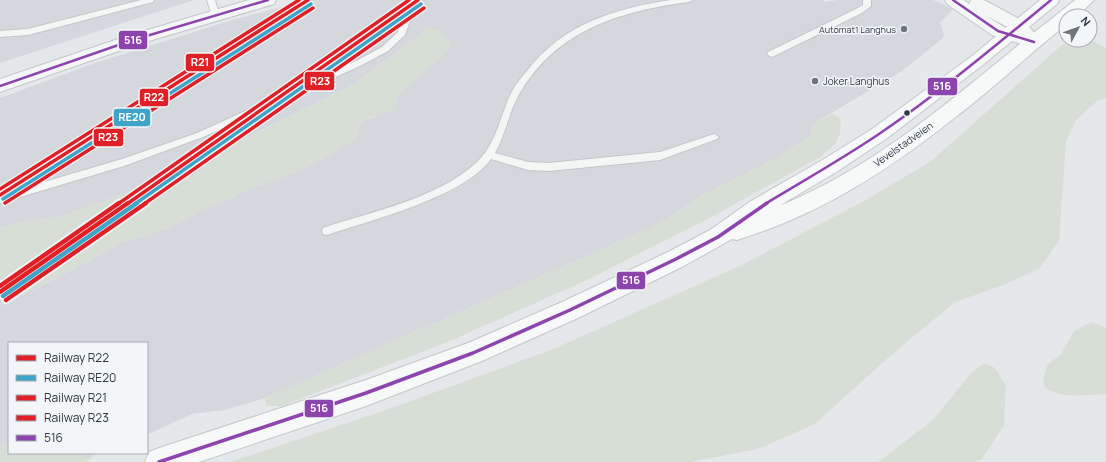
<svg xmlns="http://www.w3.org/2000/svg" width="1106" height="462" font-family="Manrope,sans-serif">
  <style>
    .built { fill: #d4d8dd }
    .green { fill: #d7ded6 }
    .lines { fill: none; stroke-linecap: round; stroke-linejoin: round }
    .service-casing { stroke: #c3c6c8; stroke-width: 2 }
    .minor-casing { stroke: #c3c6c8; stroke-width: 2 }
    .secondary-casing { stroke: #c3c6c8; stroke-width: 2 }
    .service { fill: #f4f6f6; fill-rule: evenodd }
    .minor { fill: #f4f6f6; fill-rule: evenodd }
    .secondary { fill: #f7f8f8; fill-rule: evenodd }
    .bus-1-far1-casing { stroke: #f3f6f8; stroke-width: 5 }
    .bus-1-casing { stroke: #f3f6f8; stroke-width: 6 }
    .bus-1-far1 { stroke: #8e44ad; stroke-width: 2.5 }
    .bus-1 { stroke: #8e44ad; stroke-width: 3.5 }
    .rail-1-far1-casing { stroke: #f3f6f8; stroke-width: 6 }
    .rail-1-casing { stroke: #f3f6f8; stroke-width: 8 }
    .rail-2-far1-casing { stroke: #f3f6f8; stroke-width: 6 }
    .rail-2-casing { stroke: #f3f6f8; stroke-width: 8 }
    .rail-3-far1-casing { stroke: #f3f6f8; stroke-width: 6 }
    .rail-3-casing { stroke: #f3f6f8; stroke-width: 8 }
    .rail-4-far1-casing { stroke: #f3f6f8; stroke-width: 6 }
    .rail-4-casing { stroke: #f3f6f8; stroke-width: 8 }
    .rail-1-far1 { stroke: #df2027; stroke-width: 3.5 }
    .rail-1 { stroke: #df2027; stroke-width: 4.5 }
    .rail-2-far1 { stroke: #3ea4c8; stroke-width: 3.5 }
    .rail-2 { stroke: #3ea4c8; stroke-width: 4.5 }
    .rail-3-far1 { stroke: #df2027; stroke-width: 3.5 }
    .rail-3 { stroke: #df2027; stroke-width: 4.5 }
    .rail-4-far1 { stroke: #df2027; stroke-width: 3.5 }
    .rail-4 { stroke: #df2027; stroke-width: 4.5 }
    .poi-dot { fill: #6d767d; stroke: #f3f6f8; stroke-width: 1.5 }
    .bus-dot { fill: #2c3843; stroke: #f3f6f8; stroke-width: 1.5 }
    .labels { text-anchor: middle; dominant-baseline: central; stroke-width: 3; stroke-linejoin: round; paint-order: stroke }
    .far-poi-label { font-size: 9px; fill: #2c3843; stroke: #f3f6f8; text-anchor: end }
    .poi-label { font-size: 10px; fill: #2c3843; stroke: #f3f6f8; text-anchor: start }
    .street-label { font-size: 10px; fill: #2c3843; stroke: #f3f6f8 }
    .line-badge { stroke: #f3f6f8; stroke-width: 1.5 }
    .badge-label { font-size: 11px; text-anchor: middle; font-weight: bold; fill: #fff }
  </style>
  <rect width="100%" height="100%" fill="#e5e8ea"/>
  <path class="built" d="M 0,0 L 194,0 L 0,63 Z
    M 310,0 L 823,0 L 825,2 L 837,0 L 933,0 L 953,9 L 940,23 L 944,33 L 943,38 L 902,71 L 813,124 L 811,136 L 772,160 L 699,197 L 666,220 L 607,247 L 265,398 L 225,410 L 192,414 L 147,435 L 147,343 L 9,343 L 9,445 L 0,446 L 0,306 L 55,279 L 123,242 L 169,228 L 195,214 L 255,187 L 301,170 L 338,150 L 356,138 L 361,121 L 373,118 L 396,104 L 397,96 L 417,77 L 429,28 L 354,84 L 256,133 L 115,197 L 63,216 L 20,222 L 0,228 L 0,98 L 89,65 L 232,20 Z"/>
  <path class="green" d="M 429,28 L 439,30 L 451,42 L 447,52 L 397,96 L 395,110 L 361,121 L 356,138 L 338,150 L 301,170 L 255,187 L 195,214 L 169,228 L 123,242 L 55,279 L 0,306 L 0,228 L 20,222 L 63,216 L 115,197 L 256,133 L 354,84 Z
    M 1075,40 L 1091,40 L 1106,48 L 1106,98 L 1097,101 L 1076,120 L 1066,141 L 1059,241 L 1039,269 L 1001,286 L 955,302 L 890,356 L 815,424 L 758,449 L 690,462 L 231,462 L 383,411 L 551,350 L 744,264 L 862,202 L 930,162 L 1063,44 Z
    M 832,114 L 839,117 L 841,121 L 840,133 L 836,143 L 820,157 L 715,215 L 587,280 L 450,341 L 282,406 L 266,406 L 265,398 L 607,247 L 666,220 L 699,197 L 772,160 L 811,136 L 813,124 Z
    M 1092,322 L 1106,328 L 1106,394 C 1086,395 1063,399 1045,388 L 1043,381 L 1047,365 L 1061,354 L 1074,331 Z
    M 985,363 L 995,368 L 1006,386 L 1004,426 L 981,460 L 970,462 L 878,462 L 933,420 L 972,372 Z
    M 9,445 L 9,453 L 97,453 L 86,462 L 0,462 L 0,446 Z"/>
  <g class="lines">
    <defs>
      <path id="service" d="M 141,0 L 154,0 L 153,2 L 28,35 L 0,37 L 0,31 L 28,29 Z
        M 207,0 L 215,0 L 219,14 L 218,16 L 212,16 Z
        M 405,0 L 413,0 L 413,12 L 405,35 L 388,51 L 362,65 L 203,137 L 124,166 L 0,203 L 0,195 L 122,159 L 197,133 L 356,61 L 382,47 L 398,32 L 405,12 Z
        M 670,0 L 693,0 L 689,2 C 621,11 559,29 521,91 C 510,108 506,133 495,153 L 528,162 L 549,163 L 660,152 L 714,134 L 719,137 L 717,139 L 660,160 L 549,171 L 528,170 L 491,159 C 464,197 371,220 327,235 L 323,234 L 322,231 L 323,228 C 373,211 436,199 476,163 C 496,145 500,117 511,93 C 515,85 521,78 527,71 C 563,24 614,9 670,0 Z
        M 863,0 L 871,0 L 871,6 L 862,13 L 774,56 L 771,57 L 767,54 L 768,52 L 856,9 L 863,5 Z"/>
      <path id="minor" d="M 249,0 L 276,0 L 274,4 L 139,44 L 0,92 L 0,79 L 127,36 Z
        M 945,0 L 964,0 L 969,4 L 971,0 L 984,0 L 1025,22 L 1042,42 L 1040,46 L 1034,48 L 992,35 L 947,4 ZM 985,15 L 1013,30 L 1014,31 L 1004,27 Z"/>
      <path id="secondary" d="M 1040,0 L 1059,0 L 1057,4 L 984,64 L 886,139 L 838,171 L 779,206 C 868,170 942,108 1016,47 C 1035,31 1056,16 1075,0 L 1094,0 L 1078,16 L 1066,16 L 1066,25 C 1029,54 995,87 957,116 C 909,154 858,190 802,215 C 781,225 759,233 737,240 L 732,239 L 684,266 L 578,318 L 482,361 L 366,406 L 199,462 L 145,462 L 149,452 L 159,448 L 366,380 L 468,343 L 562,302 L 668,252 L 710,230 L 751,201 L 824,159 L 872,129 L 972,56 Z"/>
    </defs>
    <use href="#service" class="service-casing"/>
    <use href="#minor" class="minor-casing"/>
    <use href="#secondary" class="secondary-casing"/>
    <use href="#service" class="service"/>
    <use href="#minor" class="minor"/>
    <use href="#secondary" class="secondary"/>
    <defs>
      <path id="bus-1-far1" d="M 953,0 L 998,31 L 1034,42
        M 0,86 L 133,40 L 268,0
        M 765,204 C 803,181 842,159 879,134 C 939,93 995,46 1051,0"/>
      <path id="bus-1" d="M 159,462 L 366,393 L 473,353 L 570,310 L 676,259 L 718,237 L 767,203"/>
    </defs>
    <use href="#bus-1-far1" class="bus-1-far1-casing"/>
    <use href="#bus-1" class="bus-1-casing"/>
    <use href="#bus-1-far1" class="bus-1-far1"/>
    <use href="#bus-1" class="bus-1"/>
    <defs>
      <path id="rail-1-far1" d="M 0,195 L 308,0
        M 127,204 L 418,0"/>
      <path id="rail-1" d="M 0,292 L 128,203"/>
      <path id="rail-2-far1" d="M 3,199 L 311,4
        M 135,204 L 421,4"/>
      <path id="rail-2" d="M 3,296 L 137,203"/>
      <path id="rail-3-far1" d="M 0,189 L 299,0
        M 118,204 L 409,0"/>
      <path id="rail-3" d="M 0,286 L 119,203"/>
      <path id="rail-4-far1" d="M 5,203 L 313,8
        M 144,204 L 424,8"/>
      <path id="rail-4" d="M 6,300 L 146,203"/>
    </defs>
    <use href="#rail-1-far1" class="rail-1-far1-casing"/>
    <use href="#rail-1" class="rail-1-casing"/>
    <use href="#rail-2-far1" class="rail-2-far1-casing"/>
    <use href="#rail-2" class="rail-2-casing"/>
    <use href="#rail-3-far1" class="rail-3-far1-casing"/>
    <use href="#rail-3" class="rail-3-casing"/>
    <use href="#rail-4-far1" class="rail-4-far1-casing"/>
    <use href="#rail-4" class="rail-4-casing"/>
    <use href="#rail-1-far1" class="rail-1-far1"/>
    <use href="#rail-1" class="rail-1"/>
    <use href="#rail-2-far1" class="rail-2-far1"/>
    <use href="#rail-2" class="rail-2"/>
    <use href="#rail-3-far1" class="rail-3-far1"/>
    <use href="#rail-3" class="rail-3"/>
    <use href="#rail-4-far1" class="rail-4-far1"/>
    <use href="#rail-4" class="rail-4"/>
  </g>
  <g class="poi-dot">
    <circle cx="904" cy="29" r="4"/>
    <circle cx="815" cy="81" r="4"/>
  </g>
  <circle class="bus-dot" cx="907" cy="113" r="3.5"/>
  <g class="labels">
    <g class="far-poi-label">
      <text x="896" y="29">Automat1 Langhus</text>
    </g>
    <g class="poi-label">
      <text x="823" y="81">Joker Langhus</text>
    </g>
    <g class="street-label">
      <text transform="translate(903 144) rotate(-35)">Vevelstadveien</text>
    </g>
  </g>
  <g class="line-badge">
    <rect x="118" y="30" width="30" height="20" rx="4" fill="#8e44ad"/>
    <rect x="185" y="53" width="30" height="19" rx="4" fill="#df2027"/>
    <rect x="304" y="71" width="31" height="20" rx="4" fill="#df2027"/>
    <rect x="927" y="77" width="31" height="19" rx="4" fill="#8e44ad"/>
    <rect x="139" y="88" width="30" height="19" rx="4" fill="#df2027"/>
    <rect x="113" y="108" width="38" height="19" rx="4" fill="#3ea4c8"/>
    <rect x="93" y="128" width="31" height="19" rx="4" fill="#df2027"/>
    <rect x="616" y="271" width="30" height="19" rx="4" fill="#8e44ad"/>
    <rect x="304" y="399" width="30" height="19" rx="4" fill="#8e44ad"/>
  </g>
  <g class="badge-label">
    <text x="133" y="44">516</text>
    <text x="200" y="66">R21</text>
    <text x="320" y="85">R23</text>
    <text x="942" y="90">516</text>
    <text x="154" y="101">R22</text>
    <text x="132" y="121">RE20</text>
    <text x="108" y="141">R23</text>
    <text x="631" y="284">516</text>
    <text x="319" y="412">516</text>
  </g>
  <rect x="8" y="342" width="140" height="112" fill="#f3f6f8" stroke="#a3aab0"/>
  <rect x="16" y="355" width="20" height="6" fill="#df2027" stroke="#a3aab0"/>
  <text x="44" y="362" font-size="12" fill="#2c3843">Railway R22</text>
  <rect x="16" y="375" width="20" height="6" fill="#3ea4c8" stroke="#a3aab0"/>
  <text x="44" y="382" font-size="12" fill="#2c3843">Railway RE20</text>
  <rect x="16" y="395" width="20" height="6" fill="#df2027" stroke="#a3aab0"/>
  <text x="44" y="402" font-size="12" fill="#2c3843">Railway R21</text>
  <rect x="16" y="415" width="20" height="6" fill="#df2027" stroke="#a3aab0"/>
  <text x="44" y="422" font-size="12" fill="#2c3843">Railway R23</text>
  <rect x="16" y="435" width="20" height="6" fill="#8e44ad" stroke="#a3aab0"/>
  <text x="44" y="442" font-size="12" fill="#2c3843">516</text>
  <g transform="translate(1078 28) rotate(49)"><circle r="19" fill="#f3f6f8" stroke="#a3aab0"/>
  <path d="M0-3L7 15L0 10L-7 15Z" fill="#6d767d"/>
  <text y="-6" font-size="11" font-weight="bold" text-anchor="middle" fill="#2c3843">N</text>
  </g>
</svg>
